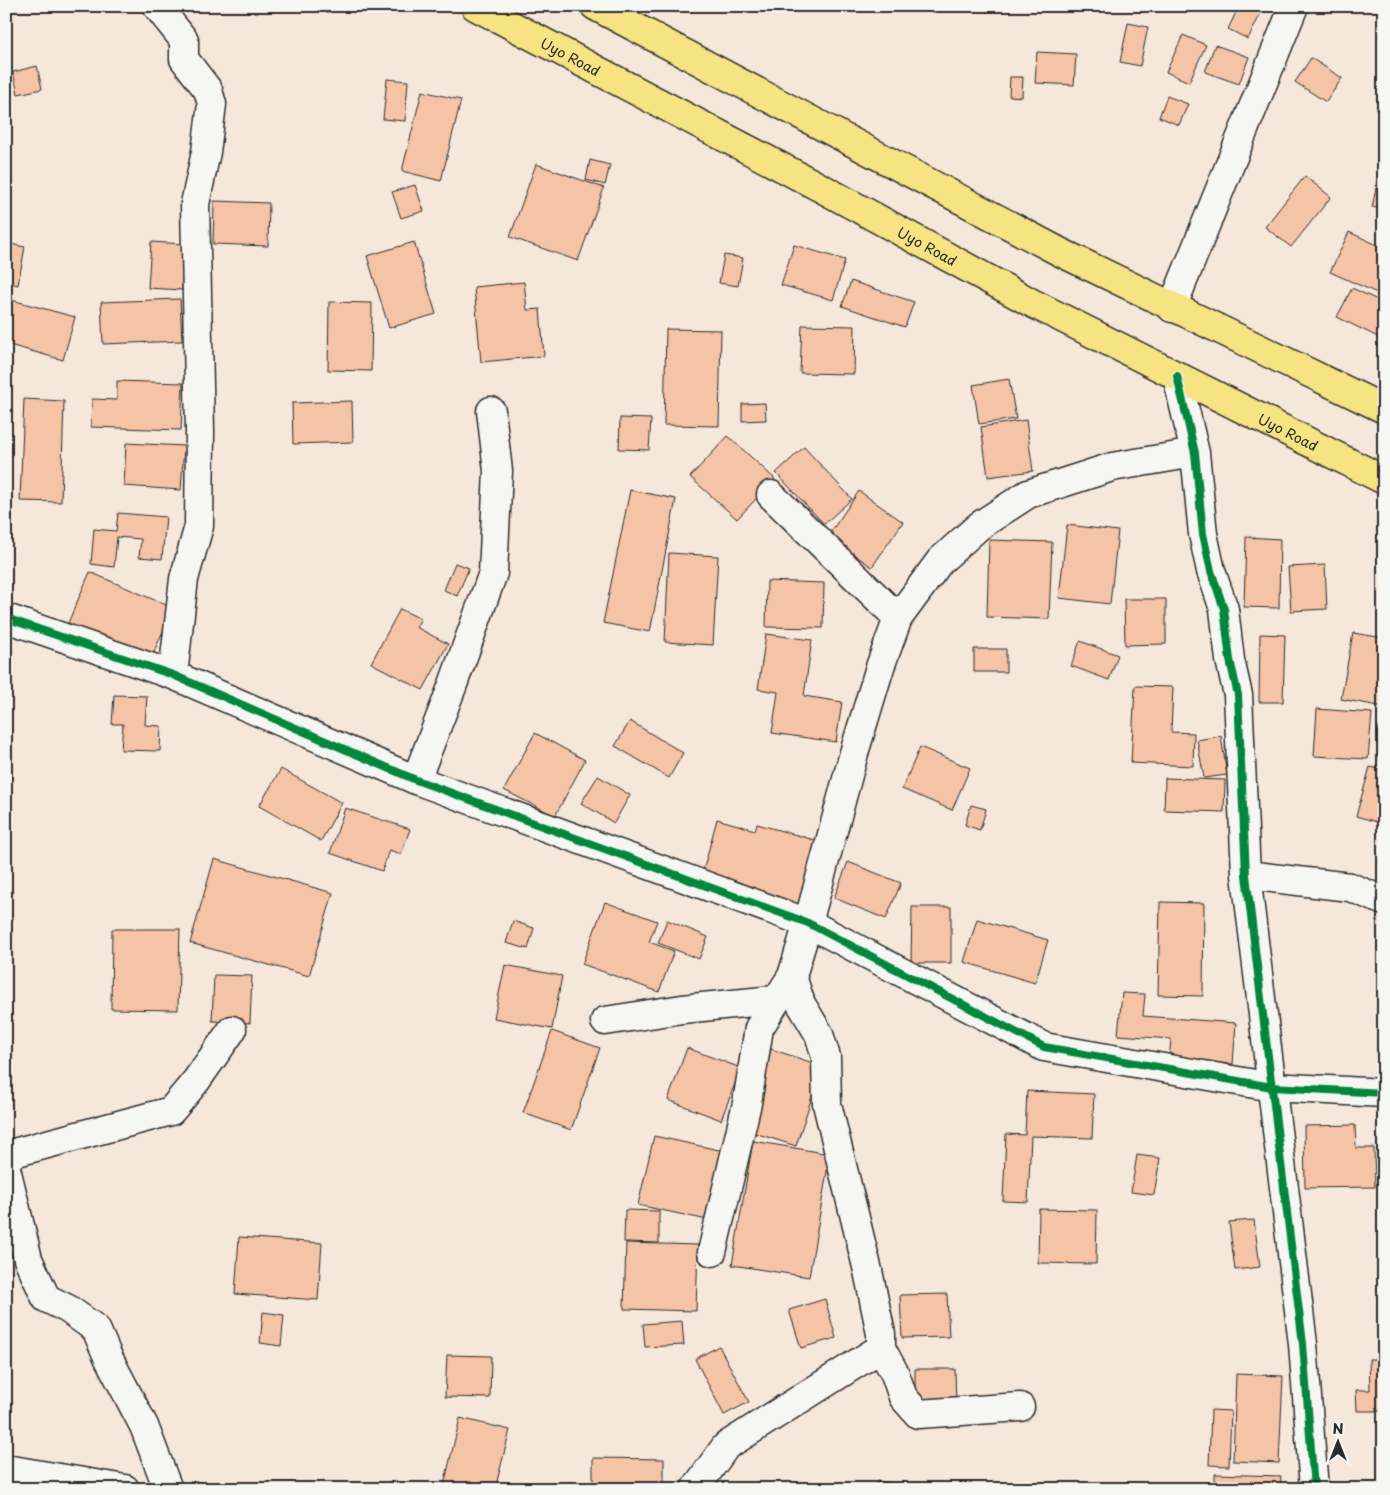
<svg xmlns="http://www.w3.org/2000/svg" width="1390" height="1495" font-family="'Playpen Sans',sans-serif">
  <style>
    .building { fill: #f5c3a6; stroke: #2b2b2b }
    .lines { fill: none; stroke-linecap: round; stroke-linejoin: round }
    .minor-casing { stroke: #2b2b2b; stroke-width: 31 }
    .trunk-casing { stroke: #2b2b2b; stroke-width: 31 }
    .minor { stroke: #f6f6f2; stroke-width: 28 }
    .trunk { stroke: #f6e381; stroke-width: 28 }
    .cycleway-casing { stroke: #f6f6f2; stroke-width: 11 }
    .cycleway { stroke: #00873e; stroke-width: 8 }
    .labels { text-anchor: middle; dominant-baseline: central; stroke-width: 4.5; stroke-linejoin: round; paint-order: stroke }
    .street-label { font-size: 14px; fill: #2b2b2b; stroke: #f6f6f2 }
  </style>
  <rect width="100%" height="100%" fill="#f6e7db"/>
  <filter id="ink" filterUnits="userSpaceOnUse"><feTurbulence type="fractalNoise" baseFrequency=".02" numOctaves="2"/><feDisplacementMap in="SourceGraphic" scale="10" xChannelSelector="R" yChannelSelector="G"/><feConvolveMatrix kernelMatrix="1 2 1 2 8 2 1 2 1" color-interpolation-filters="sRGB"/></filter>
  <g filter="url(#ink)">
    <path class="building" d="M 1239,6 L 1251,6 L 1262,11 L 1248,39 L 1228,29 Z
      M 1128,23 L 1148,27 L 1140,66 L 1120,62 Z
      M 1183,35 L 1206,45 L 1189,82 L 1166,72 Z
      M 1215,45 L 1249,57 L 1239,84 L 1205,72 Z
      M 1037,52 L 1076,54 L 1074,85 L 1035,83 Z
      M 1311,58 L 1342,78 L 1326,102 L 1295,82 Z
      M 37,66 L 42,89 L 18,94 L 13,72 Z
      M 1010,77 L 1023,77 L 1022,97 L 1009,96 Z
      M 387,79 L 408,81 L 405,121 L 383,119 Z
      M 422,91 L 461,100 L 441,181 L 402,171 Z
      M 1167,96 L 1188,104 L 1179,125 L 1159,117 Z
      M 1384,152 L 1384,210 L 1372,207 Z
      M 590,160 L 610,165 L 605,185 L 586,180 Z
      M 536,164 L 604,188 L 578,261 L 510,237 Z
      M 1305,176 L 1331,197 L 1291,247 L 1265,227 Z
      M 415,185 L 424,211 L 401,218 L 392,192 Z
      M 214,201 L 269,203 L 268,246 L 213,244 Z
      M 1349,232 L 1384,248 L 1384,296 L 1330,272 Z
      M 151,242 L 184,244 L 182,290 L 148,288 Z
      M 414,242 L 436,314 L 389,328 L 367,256 Z
      M 6,243 L 25,247 L 18,285 L 6,282 Z
      M 794,245 L 845,260 L 833,300 L 781,285 Z
      M 724,255 L 743,258 L 738,286 L 719,283 Z
      M 851,281 L 914,302 L 905,327 L 842,306 Z
      M 524,282 L 527,310 L 540,309 L 544,356 L 481,362 L 474,287 Z
      M 1352,288 L 1384,303 L 1384,340 L 1337,317 Z
      M 8,299 L 75,317 L 63,360 L 6,344 Z
      M 180,299 L 182,341 L 103,344 L 101,302 Z
      M 329,302 L 372,303 L 371,371 L 328,370 Z
      M 802,325 L 855,326 L 854,374 L 800,373 Z
      M 666,329 L 721,330 L 719,426 L 664,425 Z
      M 1009,379 L 1016,419 L 979,424 L 973,385 Z
      M 117,381 L 183,383 L 181,430 L 91,427 L 92,399 L 117,400 Z
      M 24,399 L 64,401 L 61,502 L 20,501 Z
      M 352,401 L 353,442 L 293,444 L 292,403 Z
      M 765,403 L 766,420 L 742,421 L 742,404 Z
      M 620,418 L 651,419 L 649,450 L 619,449 Z
      M 1026,420 L 1033,471 L 988,477 L 981,427 Z
      M 728,436 L 775,479 L 737,519 L 690,477 Z
      M 126,443 L 184,446 L 181,490 L 124,486 Z
      M 804,447 L 852,499 L 824,524 L 776,473 Z
      M 630,490 L 676,499 L 650,632 L 603,623 Z
      M 859,491 L 903,522 L 872,567 L 828,536 Z
      M 118,513 L 166,517 L 162,559 L 139,557 L 141,539 L 117,537 L 114,567 L 91,564 L 94,529 L 116,531 Z
      M 1067,525 L 1118,531 L 1110,604 L 1059,598 Z
      M 1246,537 L 1280,539 L 1279,608 L 1244,607 Z
      M 989,540 L 1052,542 L 1049,619 L 987,617 Z
      M 669,553 L 718,556 L 713,645 L 665,642 Z
      M 455,563 L 469,568 L 457,596 L 444,590 Z
      M 1325,565 L 1327,609 L 1291,611 L 1288,567 Z
      M 90,572 L 173,608 L 151,659 L 68,623 Z
      M 767,581 L 824,583 L 823,628 L 766,627 Z
      M 1124,599 L 1166,599 L 1166,644 L 1125,645 Z
      M 400,609 L 421,619 L 416,627 L 448,644 L 423,690 L 371,663 Z
      M 1353,633 L 1384,638 L 1384,707 L 1341,699 Z
      M 766,634 L 812,640 L 804,696 L 842,702 L 836,742 L 772,733 L 778,692 L 758,689 Z
      M 1260,634 L 1285,635 L 1283,702 L 1259,702 Z
      M 1080,641 L 1118,655 L 1109,680 L 1071,666 Z
      M 974,649 L 1006,649 L 1006,672 L 974,672 Z
      M 1135,686 L 1173,687 L 1171,732 L 1194,733 L 1193,766 L 1131,763 Z
      M 114,695 L 147,696 L 145,725 L 161,726 L 160,751 L 121,750 L 123,724 L 112,724 Z
      M 1317,709 L 1372,713 L 1368,759 L 1314,756 Z
      M 630,721 L 683,753 L 669,778 L 615,746 Z
      M 1378,726 L 1384,726 L 1384,761 L 1379,761 Z
      M 535,733 L 585,760 L 555,816 L 504,790 Z
      M 1221,736 L 1227,775 L 1204,778 L 1197,740 Z
      M 920,747 L 970,768 L 952,810 L 902,789 Z
      M 1370,767 L 1384,770 L 1384,824 L 1356,816 Z
      M 281,769 L 342,803 L 321,841 L 259,806 Z
      M 598,776 L 630,795 L 614,823 L 581,803 Z
      M 1165,778 L 1225,780 L 1224,812 L 1164,810 Z
      M 971,805 L 986,809 L 980,830 L 965,825 Z
      M 345,808 L 410,829 L 401,854 L 389,850 L 382,871 L 330,853 Z
      M 717,819 L 755,830 L 757,824 L 822,842 L 803,910 L 702,875 Z
      M 214,859 L 333,893 L 309,976 L 190,943 Z
      M 848,862 L 901,883 L 886,919 L 834,898 Z
      M 605,902 L 657,921 L 649,942 L 674,951 L 659,992 L 582,964 Z
      M 1160,902 L 1204,903 L 1203,996 L 1158,995 Z
      M 912,907 L 951,907 L 951,963 L 911,963 Z
      M 977,919 L 1048,940 L 1035,983 L 964,962 Z
      M 667,920 L 708,937 L 699,959 L 658,943 Z
      M 513,921 L 534,928 L 528,949 L 506,943 Z
      M 112,929 L 180,929 L 178,1010 L 111,1009 Z
      M 505,965 L 562,976 L 552,1029 L 494,1018 Z
      M 214,975 L 252,976 L 250,1023 L 212,1021 Z
      M 1122,993 L 1145,994 L 1143,1016 L 1236,1023 L 1233,1064 L 1169,1060 L 1171,1039 L 1118,1035 Z
      M 552,1031 L 600,1048 L 571,1130 L 523,1113 Z
      M 687,1048 L 741,1068 L 721,1120 L 668,1100 Z
      M 771,1049 L 822,1066 L 796,1146 L 745,1130 Z
      M 1027,1091 L 1094,1094 L 1092,1138 L 1031,1136 L 1028,1202 L 1003,1201 L 1006,1134 L 1025,1135 Z
      M 1355,1125 L 1356,1148 L 1374,1148 L 1375,1187 L 1305,1188 L 1304,1126 Z
      M 654,1136 L 728,1152 L 712,1221 L 638,1205 Z
      M 753,1141 L 830,1154 L 809,1277 L 732,1265 Z
      M 1137,1155 L 1160,1158 L 1154,1195 L 1131,1192 Z
      M 1039,1209 L 1097,1210 L 1096,1264 L 1038,1263 Z
      M 625,1210 L 659,1211 L 659,1243 L 624,1242 Z
      M 1254,1220 L 1260,1267 L 1235,1270 L 1229,1222 Z
      M 239,1237 L 322,1243 L 318,1300 L 235,1294 Z
      M 626,1243 L 698,1245 L 696,1311 L 624,1309 Z
      M 947,1294 L 949,1337 L 902,1338 L 900,1295 Z
      M 825,1299 L 836,1338 L 801,1348 L 789,1310 Z
      M 263,1312 L 284,1315 L 281,1346 L 260,1343 Z
      M 682,1321 L 684,1345 L 645,1347 L 643,1324 Z
      M 719,1346 L 749,1402 L 724,1415 L 695,1359 Z
      M 447,1355 L 491,1356 L 490,1398 L 445,1397 Z
      M 1369,1359 L 1384,1359 L 1384,1411 L 1357,1411 L 1356,1390 L 1370,1390 Z
      M 915,1369 L 955,1369 L 956,1407 L 915,1408 Z
      M 1236,1374 L 1283,1376 L 1279,1463 L 1233,1461 Z
      M 1211,1410 L 1231,1411 L 1229,1466 L 1209,1465 Z
      M 460,1418 L 510,1430 L 495,1489 L 443,1489 Z
      M 593,1458 L 664,1459 L 664,1489 L 593,1489 Z
      M 1215,1474 L 1281,1476 L 1280,1489 L 1215,1489 Z
      M 877,1481 L 900,1485 L 900,1489 L 876,1489 Z"/>
    <g class="lines">
      <defs>
        <path id="minor" d="M 157,6 L 184,40 L 184,59 L 208,90 L 212,104 L 206,152 L 195,204 L 200,431 L 199,526 L 184,579 L 173,675
          M 1172,308 L 1294,6
          M 1177,376 L 1195,453 L 1203,534 L 1211,571 L 1224,609 L 1230,660 L 1238,695 L 1246,875 L 1303,1344 L 1314,1489
          M 771,495 L 898,618
          M 6,618 L 173,675 L 416,780 L 808,923 L 1044,1047 L 1272,1087 L 1384,1093
          M 416,780 L 452,687 L 493,573 L 498,471 L 491,411
          M 1246,875 L 1350,887 L 1384,901
          M 605,1021 L 682,1009 L 774,1000
          M 6,1155 L 171,1111 L 196,1081 L 232,1030
          M 6,1168 L 28,1259 L 46,1298 L 68,1309 L 96,1329 L 108,1357 L 144,1426 L 168,1489
          M 712,1252 L 747,1103 L 759,1028 L 792,976 L 808,923 L 854,753 L 880,667 L 898,618 L 940,561 L 979,526 L 1028,494 L 1112,467 L 1195,453
          M 881,1348 L 895,1374 L 903,1397 L 918,1414 L 1020,1407
          M 6,1469 L 125,1489
          M 695,1489 L 726,1446 L 881,1348 L 881,1334 L 868,1271 L 827,1104 L 826,1057 L 819,1034 L 801,1004 L 792,976"/>
        <g id="trunk">
          <path id="s1" d="M 475,6 L 825,190 L 1032,303 L 1384,480"/>
          <path d="M 595,6 L 1060,252 L 1384,409"/>
        </g>
      </defs>
      <use href="#minor" class="minor-casing"/>
      <use href="#trunk" class="trunk-casing"/>
      <use href="#minor" class="minor"/>
      <use href="#trunk" class="trunk"/>
      <defs>
        <path id="cycleway" d="M 1177,376 L 1195,453 L 1203,534 L 1211,571 L 1224,609 L 1230,660 L 1238,695 L 1246,875 L 1303,1344 L 1314,1489
          M 6,618 L 173,675 L 416,780 L 808,923 L 1044,1047 L 1272,1087 L 1384,1093"/>
      </defs>
      <use href="#cycleway" class="cycleway-casing"/>
      <use href="#cycleway" class="cycleway"/>
    </g>
  </g>
  <g class="labels">
    <g class="street-label">
      <text stroke="none"><textPath href="#s1" startOffset="108">Uyo Road</textPath></text>
      <text stroke="none"><textPath href="#s1" startOffset="512">Uyo Road</textPath></text>
      <text stroke="none"><textPath href="#s1" startOffset="918">Uyo Road</textPath></text>
    </g>
  </g>
  <rect width="1390" height="1495" fill="none" stroke="#f6f6f2" stroke-width="25"/>
  <rect x="12" y="12" width="1365" height="1470" fill="none" stroke="#2b2b2b" stroke-width="2" filter="url(#ink)"/>
  <g transform="translate(1338 1442)" stroke="#f6f6f2" stroke-width="4" paint-order="stroke">
  <path d="M0-4L9 19L0 12L-9 19Z" fill="#2b2b2b"/>
  <text y="-8" font-size="14" font-weight="bold" text-anchor="middle" fill="#2b2b2b">N</text>
  </g>
</svg>
